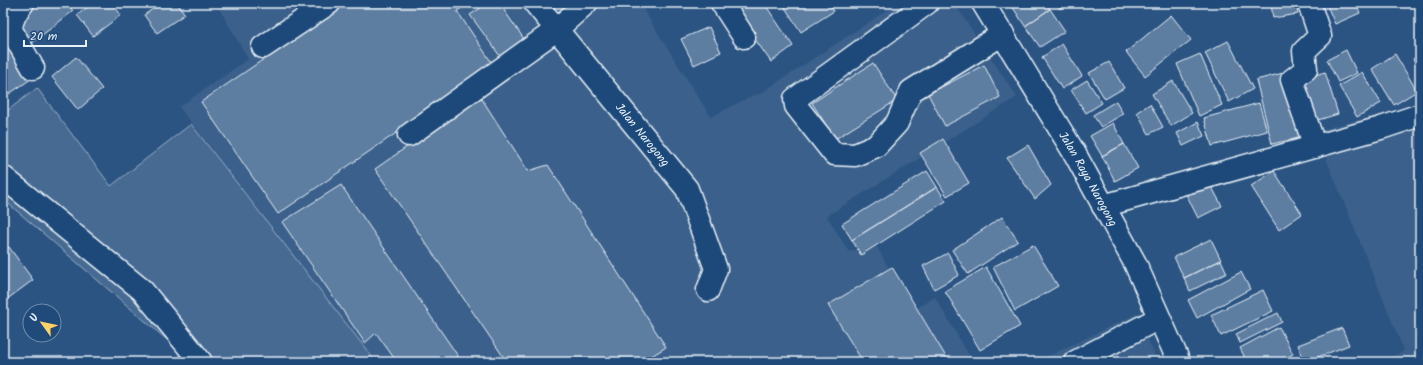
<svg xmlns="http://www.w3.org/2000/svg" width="1423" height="365" font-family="Kalam,sans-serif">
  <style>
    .built { fill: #3a608b }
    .green { fill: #476b93; stroke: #98aec6 }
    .building { fill: #5d7da1; stroke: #e8f1f8 }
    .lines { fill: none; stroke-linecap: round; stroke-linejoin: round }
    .minor-casing { stroke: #e8f1f8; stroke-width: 25 }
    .major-casing { stroke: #e8f1f8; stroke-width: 25 }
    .minor { stroke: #1f4a7a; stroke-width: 22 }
    .major { stroke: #1f4a7a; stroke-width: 22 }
    .labels { text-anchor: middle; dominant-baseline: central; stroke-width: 3.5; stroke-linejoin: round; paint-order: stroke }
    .street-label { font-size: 12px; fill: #e8f1f8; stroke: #1f4a7a }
  </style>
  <rect width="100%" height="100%" fill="#2b5482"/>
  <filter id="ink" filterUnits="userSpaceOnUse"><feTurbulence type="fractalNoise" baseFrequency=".025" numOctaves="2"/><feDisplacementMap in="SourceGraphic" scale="8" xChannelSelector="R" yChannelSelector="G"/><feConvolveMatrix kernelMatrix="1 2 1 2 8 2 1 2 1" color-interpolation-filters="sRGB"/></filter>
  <g filter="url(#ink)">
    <path class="built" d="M 216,3 L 639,3 L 711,117 L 755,94 L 758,95 L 898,3 L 954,3 L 1017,97 L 827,216 L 849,252 L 875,243 L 912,311 L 935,297 L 973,362 L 376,362 L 179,107 L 248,59 Z
      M 1420,104 L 1420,362 L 1382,362 L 1404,351 L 1315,131 Z
      M 1136,314 L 1158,362 L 1036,362 Z"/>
    <path class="green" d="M 37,88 L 111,186 L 191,124 L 376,362 L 185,362 L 180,351 L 3,199 L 3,114 Z"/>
    <path class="building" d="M 3,3 L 14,3 L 3,10 Z
      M 37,3 L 67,3 L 73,11 L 32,43 L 14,21 Z
      M 93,3 L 112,3 L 121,15 L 93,36 L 77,15 Z
      M 162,3 L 177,3 L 185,14 L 157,33 L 144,15 Z
      M 346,3 L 469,3 L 457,11 L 494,66 L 278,214 L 201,102 Z
      M 488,3 L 499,3 L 524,39 L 500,56 L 470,15 Z
      M 743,3 L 764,3 L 793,46 L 771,62 L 734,9 Z
      M 782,3 L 829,3 L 834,11 L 801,32 Z
      M 1010,3 L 1046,3 L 1050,9 L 1025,26 Z
      M 1056,3 L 1067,3 L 1060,9 Z
      M 1271,3 L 1296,3 L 1298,14 L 1273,18 Z
      M 1326,3 L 1356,3 L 1360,13 L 1335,24 Z
      M 1050,9 L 1065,31 L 1040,47 L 1025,26 Z
      M 1171,15 L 1191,40 L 1145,76 L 1126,52 Z
      M 709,27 L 721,52 L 694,65 L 681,39 Z
      M 3,36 L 31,79 L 9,94 L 3,84 Z
      M 1228,41 L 1253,89 L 1229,102 L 1205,53 Z
      M 1062,44 L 1082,76 L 1062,89 L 1042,57 Z
      M 1346,50 L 1357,73 L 1338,82 L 1327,60 Z
      M 1200,54 L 1222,105 L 1199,116 L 1177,64 Z
      M 1395,54 L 1417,91 L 1394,105 L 1372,69 Z
      M 1420,55 L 1420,71 L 1413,59 Z
      M 76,57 L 102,89 L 78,110 L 52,77 Z
      M 1109,62 L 1124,88 L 1105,99 L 1089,73 Z
      M 873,63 L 897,100 L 835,139 L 812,103 Z
      M 984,65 L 1000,97 L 945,126 L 928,94 Z
      M 1287,72 L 1303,137 L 1272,144 L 1256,80 Z
      M 1325,72 L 1338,114 L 1315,121 L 1302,79 Z
      M 1362,72 L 1381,103 L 1357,117 L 1339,86 Z
      M 1087,80 L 1102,103 L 1086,113 L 1071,90 Z
      M 1173,81 L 1192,113 L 1171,126 L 1152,94 Z
      M 480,96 L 528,171 L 548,165 L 666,347 L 642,362 L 507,362 L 375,169 Z
      M 1116,101 L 1123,114 L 1101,127 L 1093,115 Z
      M 1259,103 L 1267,131 L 1212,146 L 1204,118 Z
      M 1150,104 L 1163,127 L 1149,134 L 1137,112 Z
      M 1198,122 L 1204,136 L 1183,146 L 1177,133 Z
      M 1113,123 L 1124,144 L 1102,156 L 1090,136 Z
      M 943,139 L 969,183 L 947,196 L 920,153 Z
      M 1124,144 L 1138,168 L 1115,181 L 1102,156 Z
      M 1028,145 L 1051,185 L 1035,199 L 1007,158 Z
      M 927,171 L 937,187 L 852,240 L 842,224 Z
      M 1274,171 L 1302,214 L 1279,230 L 1251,186 Z
      M 1207,178 L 1222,206 L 1198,218 L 1184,190 Z
      M 341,185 L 462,362 L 397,362 L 376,333 L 365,343 L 282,222 Z
      M 937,187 L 946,201 L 861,255 L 852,240 Z
      M 1002,217 L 1018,241 L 968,274 L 952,250 Z
      M 1211,239 L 1221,260 L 1184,278 L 1174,257 Z
      M 1033,245 L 1058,286 L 1015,311 L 993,267 Z
      M 9,247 L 33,280 L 6,300 L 3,296 L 3,251 Z
      M 948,253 L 959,275 L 934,289 L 923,266 Z
      M 1221,260 L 1227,273 L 1190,291 L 1184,278 Z
      M 892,267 L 949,362 L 863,362 L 828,305 Z
      M 986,267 L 1020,326 L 980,350 L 945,291 Z
      M 1241,272 L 1250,289 L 1197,318 L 1188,300 Z
      M 1263,290 L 1273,311 L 1221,336 L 1211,315 Z
      M 1278,313 L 1282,322 L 1240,343 L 1236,334 Z
      M 1279,327 L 1293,354 L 1279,362 L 1247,362 L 1240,348 Z
      M 1342,328 L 1349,345 L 1305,362 L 1298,345 Z"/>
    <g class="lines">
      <defs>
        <g id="minor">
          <path d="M 23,3 C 17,11 11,19 11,30 L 33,68"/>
          <path id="s1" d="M 535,3 L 687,189 L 716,269 L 708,290"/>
          <path d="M 722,3 L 744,37"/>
          <path d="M 927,3 L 795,99 L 796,106 L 834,154 L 855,155 L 876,146 L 897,123 L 911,91 L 1003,34"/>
          <path d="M 1309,3 L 1320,36 L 1304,51 L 1306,69 L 1292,80 L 1315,147"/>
          <path d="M 263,47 L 329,3"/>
          <path d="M 409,135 L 556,30 L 586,3"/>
          <path d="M 3,177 L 142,290 L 201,362"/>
          <path d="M 1103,206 L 1381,128 L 1420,115"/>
          <path d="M 1075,362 L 1159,318"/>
        </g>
        <g id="major">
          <path id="s2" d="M 983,3 L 1075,154 L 1135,263 L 1179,362"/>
        </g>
      </defs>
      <use href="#minor" class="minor-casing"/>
      <use href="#major" class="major-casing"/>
      <use href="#minor" class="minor"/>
      <use href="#major" class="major"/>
    </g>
  </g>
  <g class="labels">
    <g class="street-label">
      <text stroke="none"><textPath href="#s1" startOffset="170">Jalan Narogong</textPath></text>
      <text stroke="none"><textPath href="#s2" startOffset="205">Jalan Raya Narogong</textPath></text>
    </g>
  </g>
  <rect width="1423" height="365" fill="none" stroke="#1f4a7a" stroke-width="16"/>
  <rect x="8" y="8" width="1407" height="349" fill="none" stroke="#e8f1f8" stroke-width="1.5" filter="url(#ink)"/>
  <g transform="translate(42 323) rotate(303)"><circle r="19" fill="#1f4a7a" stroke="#6f8dac"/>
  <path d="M0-3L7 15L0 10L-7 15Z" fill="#ffd166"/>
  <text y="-6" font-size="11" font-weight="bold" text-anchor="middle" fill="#e8f1f8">U</text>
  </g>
  <path d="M24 40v6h62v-6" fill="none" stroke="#e8f1f8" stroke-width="2"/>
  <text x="30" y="40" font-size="12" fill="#e8f1f8" stroke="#1f4a7a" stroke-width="3" paint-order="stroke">20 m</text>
</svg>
